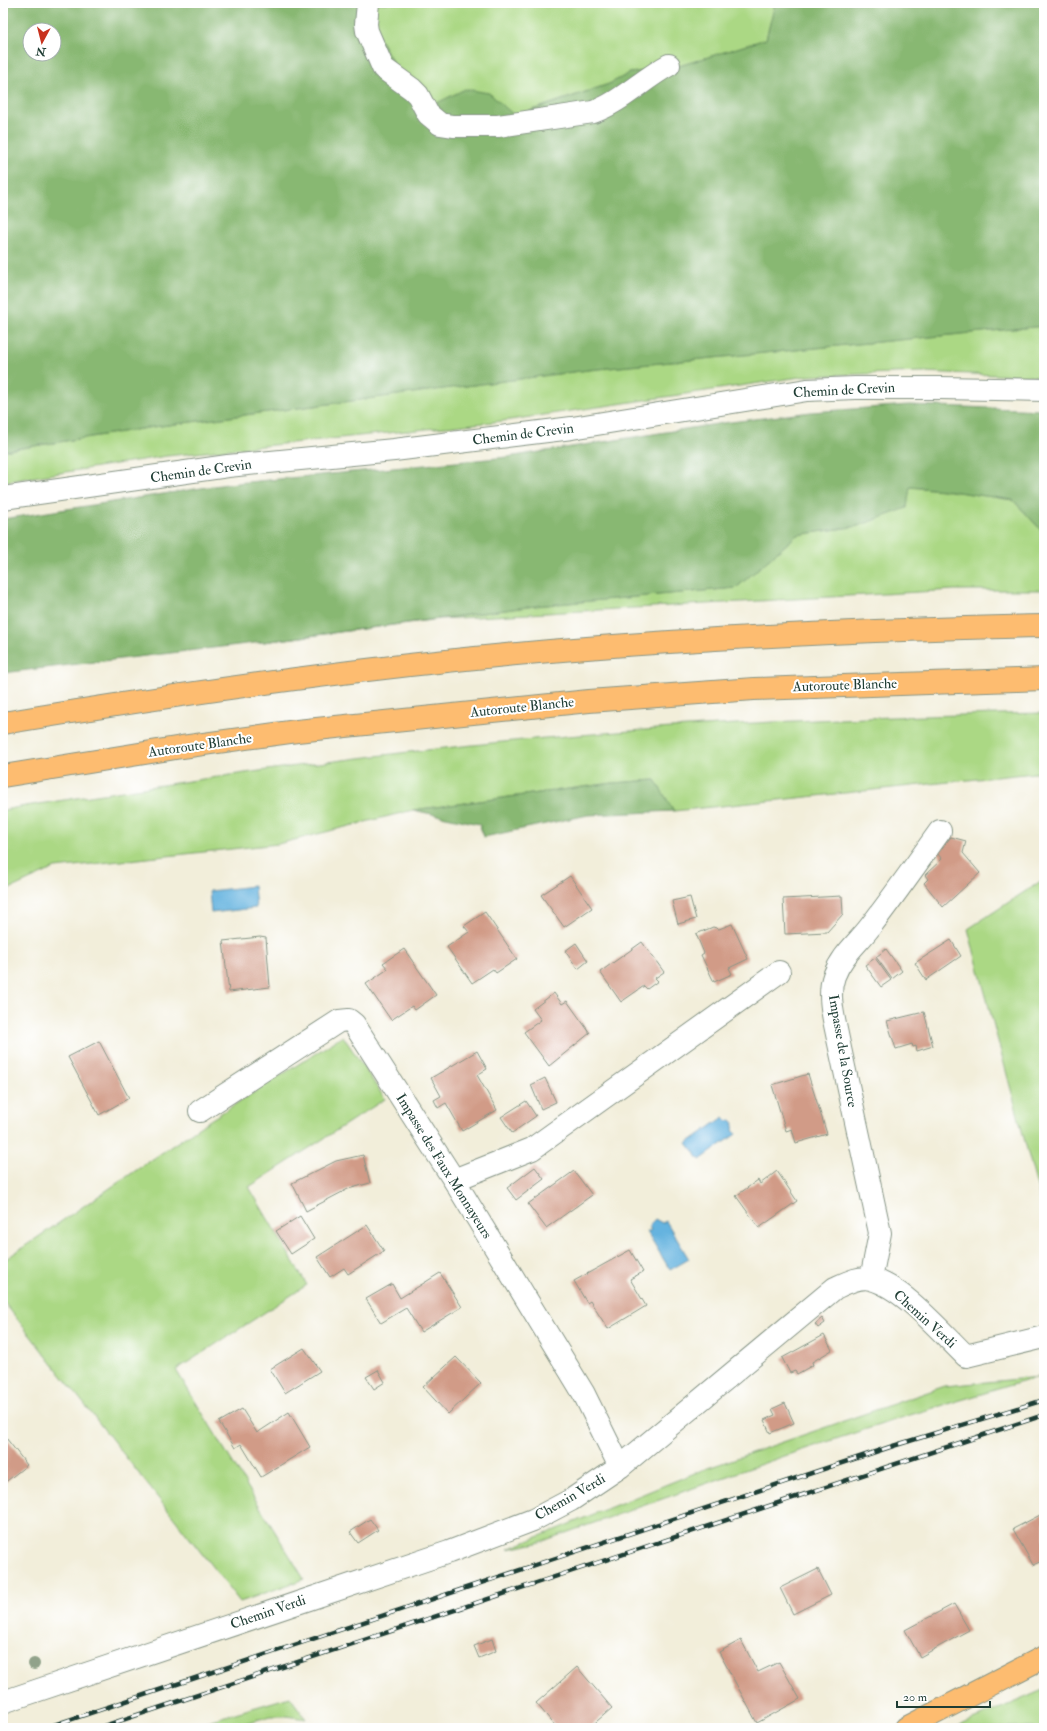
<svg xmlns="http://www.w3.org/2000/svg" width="1047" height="1731" font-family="'IM FELL Double Pica',serif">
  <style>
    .green { fill: #abd884; stroke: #658a5c }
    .forest { fill: #88b872; stroke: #547a53; fill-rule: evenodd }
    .water { fill: #65b3df; stroke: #42788a }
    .building { fill: #d19b87 }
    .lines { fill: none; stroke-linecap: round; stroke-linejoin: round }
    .minor-casing { stroke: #889687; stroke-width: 24 }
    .major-casing { stroke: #889687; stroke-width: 24 }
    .highway-casing { stroke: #889687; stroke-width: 24 }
    .minor { stroke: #fff; stroke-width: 22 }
    .major { stroke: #fdbc70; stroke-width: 22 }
    .highway { stroke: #fdbc70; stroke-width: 22 }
    .rail-casing { stroke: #1f3d34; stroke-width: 4.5 }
    .rail { stroke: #fff; stroke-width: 3; stroke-dasharray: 9; stroke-linecap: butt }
    .tree { fill: #91a28a }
    .labels { text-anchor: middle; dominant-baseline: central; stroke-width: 4; stroke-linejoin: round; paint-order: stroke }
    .street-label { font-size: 14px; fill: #1f3d34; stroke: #fff }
  </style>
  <rect width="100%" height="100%" fill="#fff"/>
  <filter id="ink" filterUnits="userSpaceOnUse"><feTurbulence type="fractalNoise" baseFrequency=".025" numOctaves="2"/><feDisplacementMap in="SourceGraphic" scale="8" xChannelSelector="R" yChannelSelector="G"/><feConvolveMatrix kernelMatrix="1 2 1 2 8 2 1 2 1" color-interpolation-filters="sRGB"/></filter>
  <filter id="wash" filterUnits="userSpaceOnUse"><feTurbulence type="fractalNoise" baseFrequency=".012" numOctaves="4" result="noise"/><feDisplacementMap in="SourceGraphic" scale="16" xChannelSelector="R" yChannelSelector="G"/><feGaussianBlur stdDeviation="0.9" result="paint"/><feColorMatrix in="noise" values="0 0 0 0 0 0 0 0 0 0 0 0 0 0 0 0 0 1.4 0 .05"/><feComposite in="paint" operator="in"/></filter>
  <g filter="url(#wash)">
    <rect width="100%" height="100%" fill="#f2eeda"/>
    <path class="green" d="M 361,3 L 778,3 L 775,4 L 766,39 L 676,67 L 630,73 L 609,84 L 514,116 L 419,112 Z
      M 1044,326 L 1044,377 L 922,372 L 807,376 L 503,421 L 167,456 L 3,482 L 3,451 L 153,427 L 588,370 Z
      M 909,487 L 944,490 L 1013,500 L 1044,533 L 1044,590 L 954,590 L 440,619 L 263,642 L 535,606 L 736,588 L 797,535 L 858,526 Z
      M 1044,713 L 1044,772 L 674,811 L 655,780 L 613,783 L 413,810 L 278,844 L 55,868 L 3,892 L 3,810 L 20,807 C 214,776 409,748 605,733 C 751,721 898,716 1044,713 Z
      M 1044,879 L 1044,1213 L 968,929 Z
      M 343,1036 L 385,1099 L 249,1187 L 307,1285 L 176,1370 L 304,1579 L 240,1602 L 3,1301 L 3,1261 L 207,1122 Z
      M 1039,1377 L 910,1415 L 796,1452 L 537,1543 L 508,1549 L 702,1470 L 945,1386 Z
      M 1043,1690 L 1044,1728 L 956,1728 L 961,1725 Z
      M 290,1697 L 306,1719 L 286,1716 L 271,1716 L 228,1728 L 184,1728 Z"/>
    <path class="forest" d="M 3,3 L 361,3 L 419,112 L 465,89 L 489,93 L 515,116 L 609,84 L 630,73 L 676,67 L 766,39 L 775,4 L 778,3 L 1044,3 L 1044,326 L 588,370 L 153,427 L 3,451 ZM 30,30 L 54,30 L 54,54 L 30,54 Z
      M 909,405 L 1044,410 L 1044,533 L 1013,500 L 944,490 L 910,487 L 907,508 L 858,526 L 797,535 L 736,588 L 535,606 L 263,642 L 3,673 L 3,519 L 227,484 L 508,457 L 723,423 L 811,412 Z
      M 655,780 L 674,811 L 588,815 L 484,837 L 479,824 L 413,810 L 613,783 Z"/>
    <path class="water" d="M 254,886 L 256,908 L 211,913 L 209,891 Z
      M 724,1117 L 727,1121 L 731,1120 L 734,1123 L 733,1130 L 736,1134 L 700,1160 L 687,1143 Z
      M 655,1219 L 662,1223 L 666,1221 L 689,1259 L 670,1270 L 647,1232 L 651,1230 L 649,1227 L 651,1223 Z"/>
    <g id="blocks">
      <path class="building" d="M 951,837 L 966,841 L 963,853 L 980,873 L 943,907 L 924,883 L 928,879 L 925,875 L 942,859 L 937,853 Z
        M 570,876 L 592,908 L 564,927 L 541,895 Z
        M 842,896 L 843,914 L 827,932 L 785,934 L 783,899 Z
        M 690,897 L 696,919 L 678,924 L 672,901 Z
        M 485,912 L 517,959 L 496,973 L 493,969 L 472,983 L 447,947 L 469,932 L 464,926 Z
        M 732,924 L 748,959 L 729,968 L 732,974 L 714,982 L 701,955 L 704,953 L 696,934 L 713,927 L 719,929 Z
        M 260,937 L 266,938 L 270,987 L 229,992 L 223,941 Z
        M 951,940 L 961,956 L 926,980 L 915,963 Z
        M 642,942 L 664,972 L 655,978 L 658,981 L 647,989 L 644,986 L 621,1002 L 600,972 Z
        M 576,943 L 588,961 L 578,969 L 565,951 Z
        M 404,949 L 436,995 L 415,1010 L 412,1006 L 391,1020 L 366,984 L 388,969 L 383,963 Z
        M 886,949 L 902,971 L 892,979 L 876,957 Z
        M 875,958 L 891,980 L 881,987 L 865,965 Z
        M 554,993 L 562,1004 L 567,1001 L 590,1033 L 549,1066 L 524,1032 L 541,1020 L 533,1009 Z
        M 924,1012 L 933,1046 L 917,1051 L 916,1046 L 913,1047 L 912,1044 L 896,1049 L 887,1021 Z
        M 99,1041 L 129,1098 L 99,1115 L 68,1057 Z
        M 477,1051 L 487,1069 L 477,1075 L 497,1110 L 462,1131 L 446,1103 L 438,1108 L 434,1100 L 441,1096 L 431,1078 Z
        M 808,1074 L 827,1134 L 796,1143 L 792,1129 L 786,1131 L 772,1085 Z
        M 545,1078 L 556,1102 L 541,1109 L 531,1085 Z
        M 526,1101 L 536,1116 L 512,1133 L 501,1117 Z
        M 363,1155 L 370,1183 L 348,1189 L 306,1211 L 292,1183 L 336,1161 Z
        M 535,1167 L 544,1179 L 516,1200 L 507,1188 Z
        M 574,1171 L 592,1195 L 546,1228 L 528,1204 Z
        M 777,1171 L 797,1201 L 759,1228 L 736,1196 L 758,1180 L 760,1184 Z
        M 300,1216 L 314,1239 L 291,1254 L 276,1231 Z
        M 367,1225 L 384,1251 L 348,1274 L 344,1268 L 330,1277 L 317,1257 Z
        M 630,1250 L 643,1272 L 630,1279 L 646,1306 L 608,1329 L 590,1301 L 587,1303 L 574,1281 Z
        M 440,1273 L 462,1307 L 421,1332 L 406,1308 L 381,1323 L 366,1299 L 392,1284 L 400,1298 Z
        M 822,1318 L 825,1323 L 818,1328 L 815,1324 Z
        M 824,1335 L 832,1350 L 812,1362 L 813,1365 L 797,1374 L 795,1371 L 790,1373 L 782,1358 Z
        M 304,1348 L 320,1371 L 285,1393 L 270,1369 Z
        M 456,1357 L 481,1383 L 448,1414 L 423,1387 Z
        M 378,1370 L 385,1382 L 374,1389 L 366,1377 Z
        M 785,1403 L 794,1423 L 770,1433 L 764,1420 L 775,1415 L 772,1409 Z
        M 242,1409 L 257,1433 L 289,1412 L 310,1447 L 261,1477 L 241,1444 L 235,1448 L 219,1422 Z
        M 3,1434 L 27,1465 L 3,1484 Z
        M 1044,1513 L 1044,1560 L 1033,1565 L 1013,1529 Z
        M 370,1519 L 378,1530 L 358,1543 L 350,1532 Z
        M 818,1569 L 831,1595 L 793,1614 L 780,1588 Z
        M 954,1604 L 969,1630 L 920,1657 L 905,1630 Z
        M 492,1639 L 496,1651 L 479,1658 L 474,1646 Z
        M 741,1640 L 758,1672 L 779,1662 L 800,1699 L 757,1723 L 719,1652 Z
        M 577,1667 L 612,1708 L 589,1728 L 557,1728 L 536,1703 Z"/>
    </g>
  </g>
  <g filter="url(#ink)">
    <use href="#blocks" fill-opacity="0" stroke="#889687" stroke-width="1"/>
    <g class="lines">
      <defs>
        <path id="minor" d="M 368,3 L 366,24 L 367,31 L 383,68 L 412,89 L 418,95 L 428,114 L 440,124 L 453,126 L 498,126 L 593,112 C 620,103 643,79 669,65
          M 3,498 L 228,466 L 394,450 L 572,428 L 807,390 L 855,388 L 940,388 L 1044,390
          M 200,1111 L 339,1021 L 349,1020 L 354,1024 L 454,1180 L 584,1394 L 620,1467
          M 454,1180 L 532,1149 L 779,972
          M 871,1279 L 880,1233 L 838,1039 C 834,1019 827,995 834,976 C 842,955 857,944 870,927 C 894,896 917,863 940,831
          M 3,1702 L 449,1552 L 533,1520 L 571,1500 L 620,1467 L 835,1288 C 846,1283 859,1276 871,1279 C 903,1287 941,1332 966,1356 L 1044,1337"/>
        <path id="major" d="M 906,1728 L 1044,1657"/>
        <path id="highway" d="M 3,723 C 197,691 391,663 587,648 C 739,636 891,629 1044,626
          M 3,776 L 182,747 L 297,731 L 589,701 L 754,689 L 1044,679"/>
      </defs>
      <use href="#minor" class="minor-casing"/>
      <use href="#major" class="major-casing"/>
      <use href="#highway" class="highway-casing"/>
      <use href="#minor" class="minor"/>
      <use href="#major" class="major"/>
      <use href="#highway" class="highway"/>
      <defs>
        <path id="rail" d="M 45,1728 L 893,1446 L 1044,1400
          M 98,1728 L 1044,1415"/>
      </defs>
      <use href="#rail" class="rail-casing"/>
      <use href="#rail" class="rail"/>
    </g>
    <circle class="tree" cx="34" cy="1664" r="6"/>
  </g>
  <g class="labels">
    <g class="street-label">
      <text transform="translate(844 390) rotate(-3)">Chemin de Crevin</text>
      <text transform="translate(523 434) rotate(-7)">Chemin de Crevin</text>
      <text transform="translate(201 471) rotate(-8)">Chemin de Crevin</text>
      <text transform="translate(845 685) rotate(-2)">Autoroute Blanche</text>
      <text transform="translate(522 707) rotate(-6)">Autoroute Blanche</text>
      <text transform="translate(200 745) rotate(-8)">Autoroute Blanche</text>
      <text transform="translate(843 1051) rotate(80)">Impasse de la Source</text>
      <text transform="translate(444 1166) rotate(58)">Impasse des Faux Monnayeurs</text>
      <text transform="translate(925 1319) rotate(42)">Chemin Verdi</text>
      <text transform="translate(570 1497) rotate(-30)">Chemin Verdi</text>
      <text transform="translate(268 1612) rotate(-19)">Chemin Verdi</text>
    </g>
  </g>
  <rect width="1047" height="1731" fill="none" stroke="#fff" stroke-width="16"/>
  <g transform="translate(42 42) rotate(187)"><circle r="19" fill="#ffffff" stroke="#a5b1ae"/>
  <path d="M0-3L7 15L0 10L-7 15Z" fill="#c8321e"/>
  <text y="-6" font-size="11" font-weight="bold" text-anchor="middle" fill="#1f3d34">N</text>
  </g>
  <path d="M897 1701v6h93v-6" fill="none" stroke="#1f3d34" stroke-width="2"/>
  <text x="903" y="1701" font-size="12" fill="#1f3d34" stroke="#ffffff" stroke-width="3" paint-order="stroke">20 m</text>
</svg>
